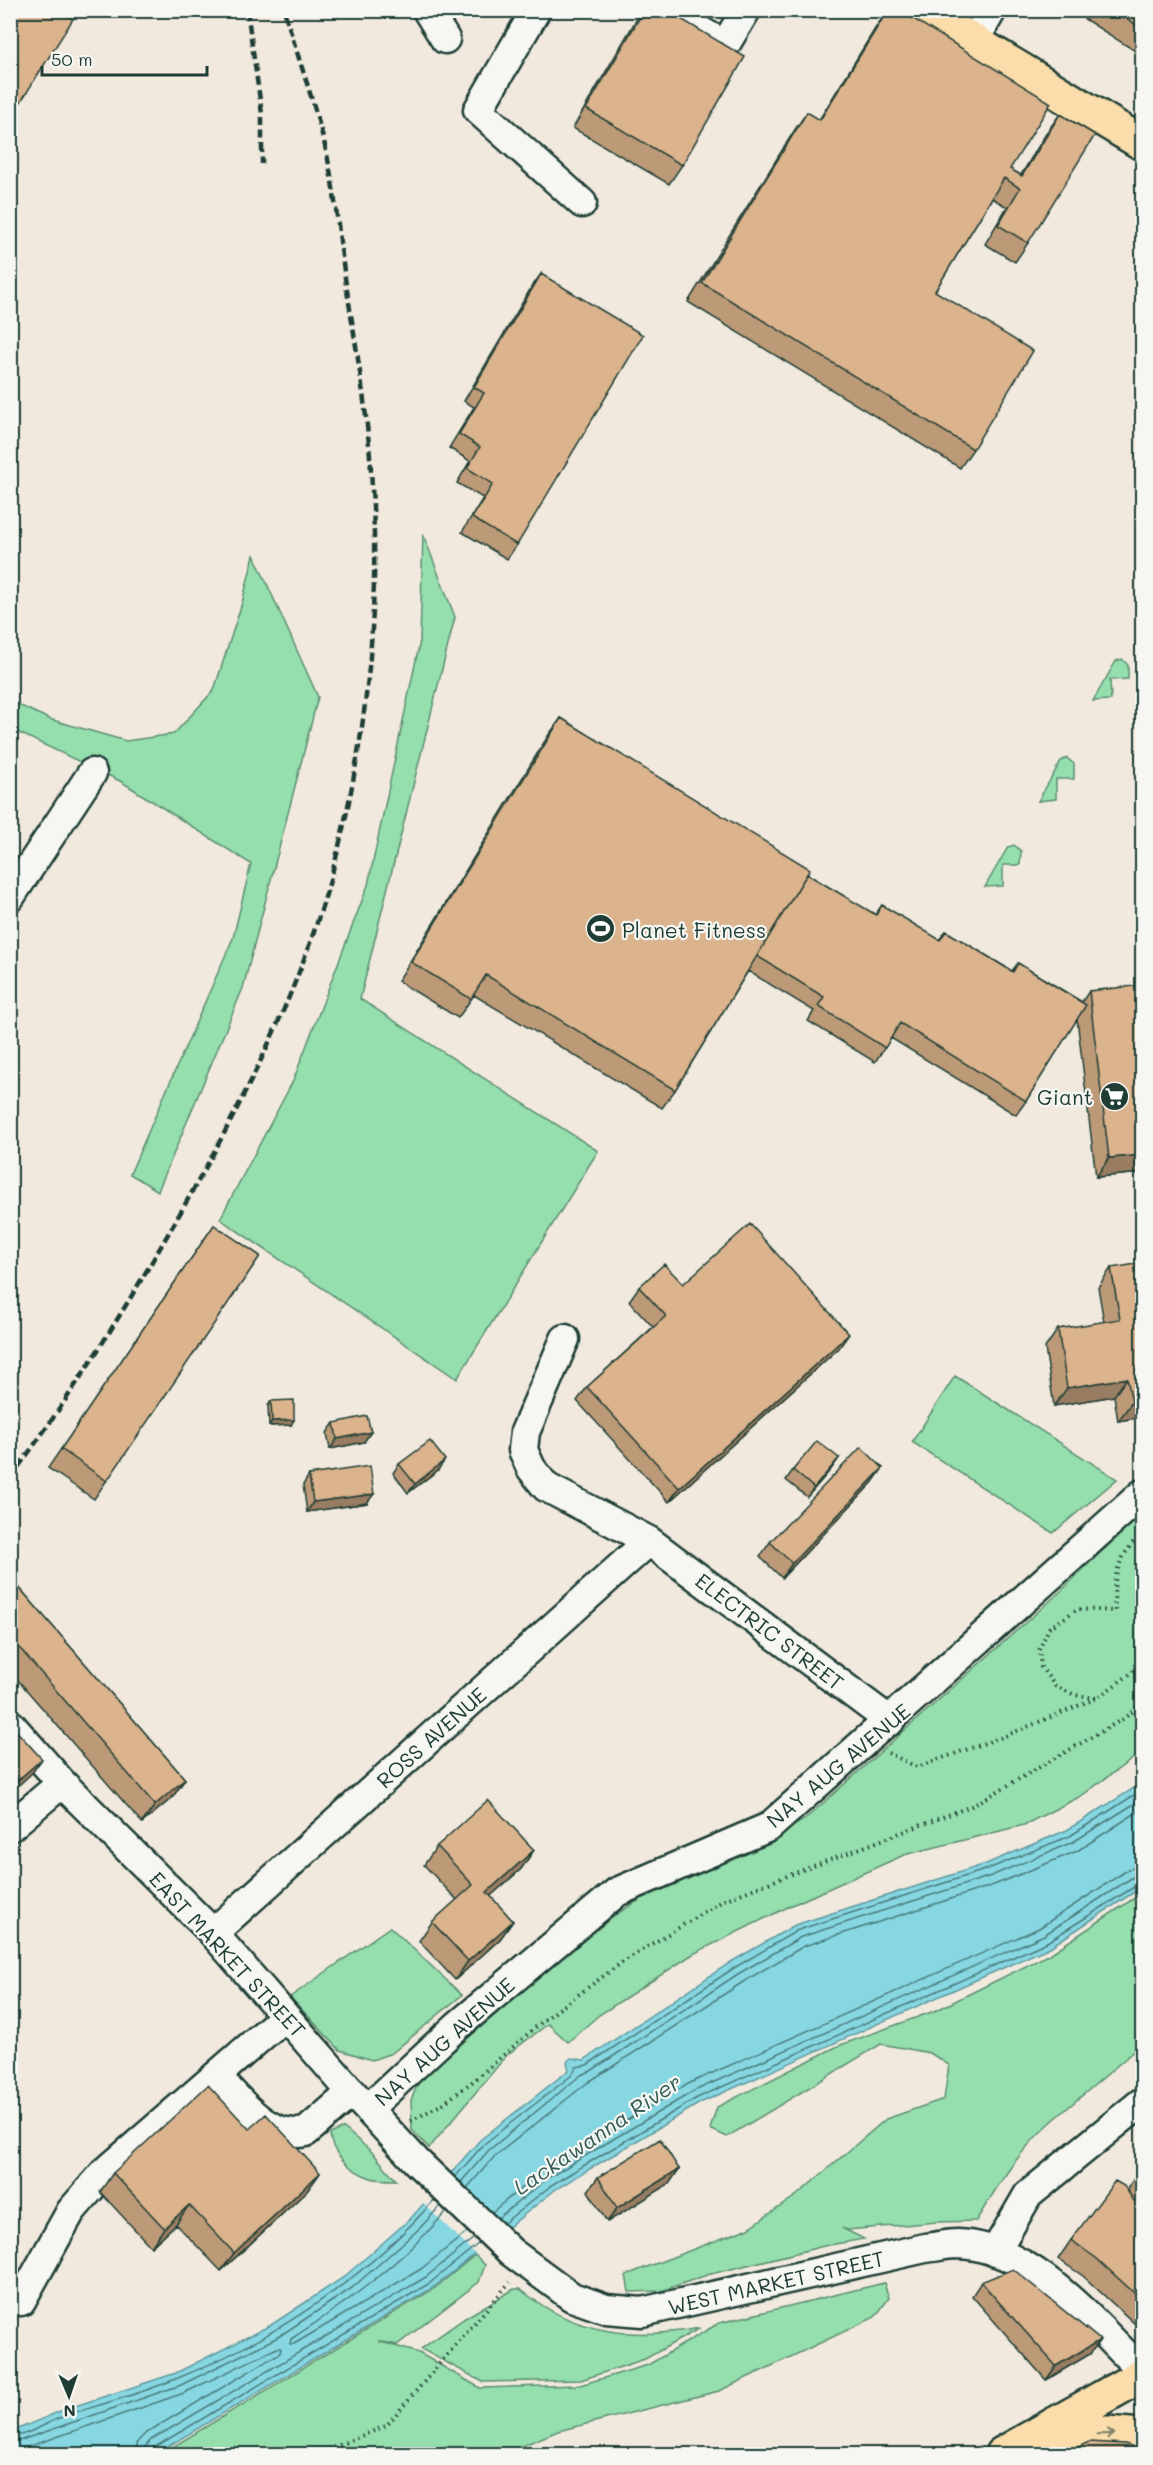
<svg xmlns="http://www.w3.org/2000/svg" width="1153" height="2465" font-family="Mali,sans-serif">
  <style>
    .green { fill: #95dead; stroke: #5a8e70; stroke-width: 1.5 }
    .water { fill: #87d7e3; stroke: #5d999d; stroke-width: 1.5 }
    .pier { fill: #f1e9de }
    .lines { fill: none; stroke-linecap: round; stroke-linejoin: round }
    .shore { stroke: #497b7a; stroke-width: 1.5 }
    .minor-casing { stroke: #1f3d34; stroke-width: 33 }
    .major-casing { stroke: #1f3d34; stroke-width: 38 }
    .path { stroke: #1f3d34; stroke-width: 4; stroke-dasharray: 1.5 4.5; stroke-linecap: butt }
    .minor { stroke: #f6f6f2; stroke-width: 28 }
    .major { stroke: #faddab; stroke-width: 33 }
    .rail { stroke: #1f3d34; stroke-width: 4.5; stroke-dasharray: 9 4.5; stroke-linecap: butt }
    .wall { fill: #bc9a78; stroke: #1f3d34; stroke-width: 1.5 }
    .shaded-wall { fill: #997d62; stroke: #1f3d34; stroke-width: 1.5 }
    .building { fill: #dbb38c; stroke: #1f3d34; stroke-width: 1.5 }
    .oneway { stroke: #82856a }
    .labels { text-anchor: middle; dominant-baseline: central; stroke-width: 4.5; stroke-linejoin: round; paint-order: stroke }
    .poi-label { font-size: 21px; fill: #1f3d34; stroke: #f6f6f2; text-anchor: start }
    .street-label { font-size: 21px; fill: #1f3d34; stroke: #f6f6f2 }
    .water-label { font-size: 22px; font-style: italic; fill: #345c57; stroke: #f6f6f2 }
  </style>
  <rect width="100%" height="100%" fill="#f1e9de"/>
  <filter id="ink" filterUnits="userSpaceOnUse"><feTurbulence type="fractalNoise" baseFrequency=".0167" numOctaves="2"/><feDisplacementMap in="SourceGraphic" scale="12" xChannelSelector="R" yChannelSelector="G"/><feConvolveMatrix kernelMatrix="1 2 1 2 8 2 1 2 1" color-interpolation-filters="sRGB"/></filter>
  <g filter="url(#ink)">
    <path class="green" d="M 423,534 L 455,617 L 360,999 L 598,1151 L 457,1379 L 220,1219 L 293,1081 L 368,885 L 420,641 Z
      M 254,555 L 318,697 L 243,988 L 158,1191 L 130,1174 L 233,938 L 251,864 L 122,782 L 11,729 L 10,701 L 49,719 L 126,741 L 174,734 L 214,690 L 242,603 Z
      M 1122,659 L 1128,665 L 1128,679 L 1110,680 L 1111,700 L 1093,701 L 1116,661 Z
      M 1067,758 L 1074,764 L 1074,779 L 1056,779 L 1056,799 L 1038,801 L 1061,761 Z
      M 1014,845 L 1021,851 L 1020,865 L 1003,865 L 1003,886 L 985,887 L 1008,847 Z
      M 955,1376 L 1117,1479 L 1053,1533 L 912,1442 Z
      M 1142,1512 L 1142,1752 L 1081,1796 L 1024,1825 L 904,1855 L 792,1905 L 693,1954 L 599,2015 L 568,2042 L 548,2024 L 507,2055 L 429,2148 L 412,2130 L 411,2100 L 419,2081 L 597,1926 L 641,1899 L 772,1838 L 804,1820 L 1061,1591 Z
      M 1142,1893 L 1142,2043 C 1112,2072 1079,2097 1048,2125 C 1018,2152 997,2187 976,2221 L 937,2222 L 847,2230 L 842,2228 L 864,2239 L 824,2246 L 707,2275 L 661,2291 L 629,2292 L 626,2275 L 749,2228 L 797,2195 L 886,2119 L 944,2099 L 949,2065 L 930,2053 L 881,2044 L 727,2137 L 710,2129 L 717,2107 L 838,2046 L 937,2010 L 1050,1954 Z
      M 390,1927 L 462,1995 L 392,2053 L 372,2060 L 340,2050 L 290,1997 Z
      M 344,2128 L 373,2153 L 396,2180 C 388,2180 378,2180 371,2178 C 352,2172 331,2154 330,2134 Z
      M 475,2255 L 485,2265 L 479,2282 L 397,2345 L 378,2341 L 419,2353 L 480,2388 L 580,2385 L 648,2365 L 719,2323 L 884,2283 L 889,2298 L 875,2317 L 719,2391 L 558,2431 L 502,2454 L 161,2454 L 435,2288 Z
      M 514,2289 L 520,2289 C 575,2335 632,2340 700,2328 L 645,2359 L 581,2380 L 483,2382 L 421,2349 L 465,2318 Z"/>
    <path class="water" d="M 1142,1783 L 1142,1887 L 1050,1947 L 700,2103 L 556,2189 L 434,2287 L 157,2453 L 11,2454 L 11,2432 L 63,2410 L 176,2373 L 271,2325 L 344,2277 L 411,2218 L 480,2140 L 569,2070 L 567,2062 L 571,2058 L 584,2060 L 731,1962 L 795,1925 L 986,1864 L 1067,1830 Z"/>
    <path class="pier" d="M 449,2170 L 506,2233 L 477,2256 L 421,2201 Z"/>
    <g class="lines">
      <path class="shore" d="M 455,2177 L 484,2144 L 572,2075 L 576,2067 L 587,2065 L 734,1968 L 798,1930 L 988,1869 L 1070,1836 L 1142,1790
        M 461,2182 L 489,2150 L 581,2075 L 591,2071 L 738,1974 L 801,1937 L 991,1876 L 1073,1842 L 1142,1799
        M 467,2188 L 495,2156 L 587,2083 L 743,1982 L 804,1946 L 994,1885 L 1077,1851 L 1142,1809
        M 446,2212 C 401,2263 348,2302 291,2339 L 290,2344 L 294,2344 L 421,2269 L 467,2232
        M 492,2212 L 543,2170 L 690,2083 L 1039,1928 L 1129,1869 L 1142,1866
        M 498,2218 L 548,2178 L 694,2091 L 1044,1935 L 1133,1877 L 1142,1875
        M 504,2223 L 553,2184 L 697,2098 L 1047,1942 L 1142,1882
        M 10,2437 C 31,2435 50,2420 70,2414 C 106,2403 143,2393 178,2378 C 274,2339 366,2278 434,2200
        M 10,2444 L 181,2385 L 278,2337 L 352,2288 L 420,2228 L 440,2206
        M 10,2453 L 184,2393 L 277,2348 L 281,2348 L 280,2353 L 146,2433 L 138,2441 L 135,2454
        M 144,2454 L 145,2447 L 151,2440 L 426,2277 L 474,2238
        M 152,2454 L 155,2447 L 430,2283 L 479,2243"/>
      <defs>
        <path id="minor" d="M 427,10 L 445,39
          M 536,10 L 478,110 L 582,203
          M 663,10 L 725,45 L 746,10
          M 974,41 L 992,10
          M 10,897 L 92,773
          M 565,1339 L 525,1432 L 523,1450 L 531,1468 L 546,1487 L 649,1541 L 890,1721
          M 10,1724 L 62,1783 L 213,1933 L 347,2087 L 417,2162 L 511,2252 L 572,2297 L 606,2309 L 642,2312 L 925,2248 C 936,2247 947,2244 957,2244 C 1032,2246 1093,2323 1142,2371
          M 10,1827 L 62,1783
          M 213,1933 L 649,1541
          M 216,2076 C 240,2100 267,2140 306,2132 L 352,2092
          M 369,2108 L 457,2026 L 617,1892 L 769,1827 L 1142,1494
          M 995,2252 L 1028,2195 L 1142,2102
          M 21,2301 L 71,2211 L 104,2173 L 285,2016"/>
        <path id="major" d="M 922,10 L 1142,143
          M 1038,2439 L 1106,2433 L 1142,2436
          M 1002,2454 L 1142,2375"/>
      </defs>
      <use href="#minor" class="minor-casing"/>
      <use href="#major" class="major-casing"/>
      <path class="path" d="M 1096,1698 L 1075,1695 L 1055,1686 L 1041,1667 L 1039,1650 L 1049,1628 L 1078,1609 L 1115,1611 C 1112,1572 1118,1560 1142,1531
        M 888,1753 L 917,1767 L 1005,1736 L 1097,1698 L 1133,1672 L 1142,1647
        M 411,2121 L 444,2103 L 476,2079 L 544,2020 L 624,1961 L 724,1900 L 974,1805 L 1123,1719 L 1142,1704
        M 317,2454 L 386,2426 L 510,2282"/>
      <use href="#minor" class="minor"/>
      <use href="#major" class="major"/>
      <path class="rail" d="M 247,10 L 262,114 L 262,164
        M 10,1478 C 67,1402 117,1322 164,1241 C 232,1124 301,994 335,862 C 366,741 380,613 372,488 C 369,418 356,347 345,278 C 338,231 334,175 321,131 C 310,90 296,51 284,10"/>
    </g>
    <path class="wall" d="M 643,10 L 666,10 L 682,165 L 669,184 L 573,128 L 636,20 Z
      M 888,10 L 1010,169 L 1021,175 L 1047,132 L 1060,114 L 1028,243 L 1015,262 L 985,244 L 1007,207 L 992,198 L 935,291 L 973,449 L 960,468 L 688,302 L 794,131 L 807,112 L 819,120 L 878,24 Z
      M 1077,10 L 1143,10 L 1143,56 L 1075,13 Z
      M 541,274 L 517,545 L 507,559 L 462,532 L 483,498 L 457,483 L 470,461 L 449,448 L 474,407 L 464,401 L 531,288 Z
      M 561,718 L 807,874 L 875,915 L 882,905 L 939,940 L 946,931 L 1012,971 L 1018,963 L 1082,1002 L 1089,991 L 1143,1173 L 1096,1177 L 1077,1019 L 1026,1101 L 1016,1115 L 891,1038 L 875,1062 L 808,1021 L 814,1011 L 748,971 L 675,1090 L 662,1108 L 474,995 L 458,1018 L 398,981 L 548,736 Z
      M 214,1225 L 260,1256 L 94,1499 L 48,1468 Z
      M 1111,1268 L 1143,1417 L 1118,1421 L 1114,1396 L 1054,1406 L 1045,1348 L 1058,1329 L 1104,1322 L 1098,1287 Z
      M 683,1284 L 839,1348 L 669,1502 L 577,1401 L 587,1387 L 653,1327 L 629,1301 L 639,1287 Z
      M 271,1401 L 291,1425 L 269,1426 L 268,1406 Z
      M 334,1423 L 364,1442 L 330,1449 L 327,1433 Z
      M 839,1458 L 832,1468 L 807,1497 L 786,1480 L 793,1470 Z
      M 399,1464 L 438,1470 L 408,1493 L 393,1473 Z
      M 309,1475 L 367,1503 L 307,1512 L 303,1485 Z
      M 873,1482 L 782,1578 L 760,1557 L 770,1542 Z
      M 10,1577 L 185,1779 L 172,1798 L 142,1823 L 10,1671 Z
      M 437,1846 L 534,1850 L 521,1869 L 490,1896 L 513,1921 L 500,1939 L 455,1980 L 419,1941 L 432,1922 L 457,1900 L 424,1865 Z
      M 249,2129 L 320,2173 L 307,2191 L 221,2271 L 176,2224 L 151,2247 L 100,2192 L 113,2173 Z
      M 1143,2167 L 1143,2318 L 1134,2323 L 1083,2276 L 1058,2259 L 1071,2240 L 1129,2193 L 1128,2187 Z
      M 679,2169 L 669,2184 L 607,2222 L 588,2191 L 598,2177 Z
      M 981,2282 L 1090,2354 L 1046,2380 L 972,2296 Z"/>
    <path class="shaded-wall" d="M 1143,1155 L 1143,1173 L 1096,1177 L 1109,1158 Z
      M 849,1334 L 839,1348 L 669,1502 L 679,1488 Z
      M 1127,1378 L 1114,1396 L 1054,1406 L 1067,1388 Z
      M 1143,1401 L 1143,1417 L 1118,1421 L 1132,1402 Z
      M 294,1420 L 291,1425 L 269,1426 L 272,1421 Z
      M 371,1432 L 364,1442 L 330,1449 L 337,1439 Z
      M 839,1458 L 832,1468 L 807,1497 L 814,1488 Z
      M 445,1460 L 438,1470 L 408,1493 L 415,1484 Z
      M 883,1468 L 873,1482 L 782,1578 L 792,1563 Z
      M 374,1494 L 367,1503 L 307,1512 L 313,1502 Z
      M 42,1759 L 32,1773 L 10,1793 L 10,1787 Z
      M 185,1779 L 172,1798 L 142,1823 L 155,1805 Z
      M 534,1850 L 521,1869 L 474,1911 L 487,1892 Z
      M 513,1921 L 500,1939 L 455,1980 L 468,1961 Z
      M 679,2169 L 669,2184 L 607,2222 L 617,2208 Z
      M 320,2173 L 307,2191 L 221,2271 L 234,2253 Z
      M 189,2205 L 176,2224 L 151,2247 L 164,2228 Z
      M 1143,2311 L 1143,2318 L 1134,2323 Z
      M 1100,2340 L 1090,2354 L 1046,2380 L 1056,2366 Z"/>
    <path class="building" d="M 10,10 L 60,10 L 73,19 L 10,119 Z
      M 644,10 L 666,10 L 745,57 L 682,165 L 586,109 Z
      M 888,10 L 899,10 L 1051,103 L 1010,169 L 1022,176 L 1060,114 L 1095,135 L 1028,243 L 998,225 L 1020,188 L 1004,178 L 935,291 L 1033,351 L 973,449 L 702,283 L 807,112 L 820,120 Z
      M 1113,10 L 1143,10 L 1143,29 Z
      M 541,274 L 643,335 L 517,545 L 472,518 L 493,484 L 467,468 L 480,447 L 459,434 L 484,393 L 474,387 Z
      M 561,718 L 810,869 L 675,1090 L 486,975 L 471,999 L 411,962 Z
      M 807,874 L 876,915 L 882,905 L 940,940 L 946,931 L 1013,972 L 1018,963 L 1086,1005 L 1026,1101 L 900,1023 L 885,1048 L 818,1006 L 824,997 L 757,956 Z
      M 1143,985 L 1143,1155 L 1109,1158 L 1089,991 Z
      M 750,1224 L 849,1334 L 679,1488 L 587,1387 L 666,1316 L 639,1287 L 664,1264 L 683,1284 Z
      M 214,1225 L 260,1256 L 107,1481 L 61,1449 Z
      M 1143,1263 L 1143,1401 L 1132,1402 L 1127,1378 L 1067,1388 L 1058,1329 L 1120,1319 L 1111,1268 Z
      M 294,1400 L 294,1420 L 272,1421 L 271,1401 Z
      M 367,1416 L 371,1432 L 337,1439 L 334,1423 Z
      M 430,1441 L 445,1460 L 415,1484 L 399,1464 Z
      M 817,1441 L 839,1458 L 814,1488 L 793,1470 Z
      M 861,1447 L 883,1468 L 792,1563 L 770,1542 Z
      M 370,1466 L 374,1494 L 313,1502 L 309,1475 Z
      M 10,1577 L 185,1779 L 155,1805 L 10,1637 Z
      M 10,1724 L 42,1759 L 10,1787 Z
      M 488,1800 L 534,1850 L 487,1892 L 513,1921 L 468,1961 L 432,1922 L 473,1885 L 437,1846 Z
      M 208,2085 L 249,2129 L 266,2114 L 320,2173 L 234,2253 L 189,2205 L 164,2228 L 113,2173 Z
      M 660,2139 L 679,2169 L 617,2208 L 598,2177 Z
      M 1143,2167 L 1143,2179 L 1141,2168 Z
      M 1115,2181 L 1124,2186 L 1143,2214 L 1143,2301 L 1096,2258 L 1071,2240 Z
      M 1013,2269 L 1100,2340 L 1056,2366 L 981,2282 Z
      M 1089,2442 L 1125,2444 L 1143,2450 L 1143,2454 L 1063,2454 Z"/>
    <defs><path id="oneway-shaft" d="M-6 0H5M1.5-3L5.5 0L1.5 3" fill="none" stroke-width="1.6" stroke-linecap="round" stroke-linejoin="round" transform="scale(1.5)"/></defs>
    <use class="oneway" href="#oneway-shaft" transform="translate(1106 2434) rotate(-1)"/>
  </g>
  <defs>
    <symbol id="stadium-disc" viewBox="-11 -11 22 22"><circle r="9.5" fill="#1f3d34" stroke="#f6f6f2"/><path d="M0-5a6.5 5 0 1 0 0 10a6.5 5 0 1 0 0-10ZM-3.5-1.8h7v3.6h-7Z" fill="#fff"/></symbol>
    <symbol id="supermarket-disc" viewBox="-11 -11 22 22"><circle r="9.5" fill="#1f3d34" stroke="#f6f6f2"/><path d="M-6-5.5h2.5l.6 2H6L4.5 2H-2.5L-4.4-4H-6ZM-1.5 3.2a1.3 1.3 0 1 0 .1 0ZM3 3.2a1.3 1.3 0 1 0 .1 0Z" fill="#fff"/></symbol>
  </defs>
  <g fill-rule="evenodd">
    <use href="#stadium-disc" x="584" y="912" width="33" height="33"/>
    <use href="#supermarket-disc" x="1098" y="1080" width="33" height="33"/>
  </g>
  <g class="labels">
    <g class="poi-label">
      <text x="622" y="929">Planet Fitness</text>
      <text x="1093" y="1096" text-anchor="end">Giant</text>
    </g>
    <g class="street-label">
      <text transform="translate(770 1631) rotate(37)">ELECTRIC STREET</text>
      <text transform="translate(431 1737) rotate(-42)">ROSS AVENUE</text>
      <text transform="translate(838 1765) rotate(-40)">NAY AUG AVENUE</text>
      <text transform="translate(228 1954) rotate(47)">EAST MARKET STREET</text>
      <text transform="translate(444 2041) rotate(-42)">NAY AUG AVENUE</text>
      <text transform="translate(776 2282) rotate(-13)">WEST MARKET STREET</text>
    </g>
    <g class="water-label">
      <text transform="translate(597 2134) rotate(-34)">Lackawanna River</text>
    </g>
  </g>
  <rect width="1153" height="2465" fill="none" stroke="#f6f6f2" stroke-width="36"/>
  <rect x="18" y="18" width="1117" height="2429" fill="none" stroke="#1f3d34" stroke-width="2" filter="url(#ink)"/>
  <g transform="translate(69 2396) rotate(178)" stroke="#f6f6f2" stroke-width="4.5" paint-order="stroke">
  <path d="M0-4.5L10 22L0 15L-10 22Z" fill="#1f3d34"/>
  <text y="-9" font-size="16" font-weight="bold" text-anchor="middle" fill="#1f3d34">N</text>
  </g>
  <path d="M42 66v9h165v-9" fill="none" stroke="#1f3d34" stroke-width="3"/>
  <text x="51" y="66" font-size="18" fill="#1f3d34" stroke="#f6f6f2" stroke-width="4.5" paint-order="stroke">50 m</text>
</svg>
